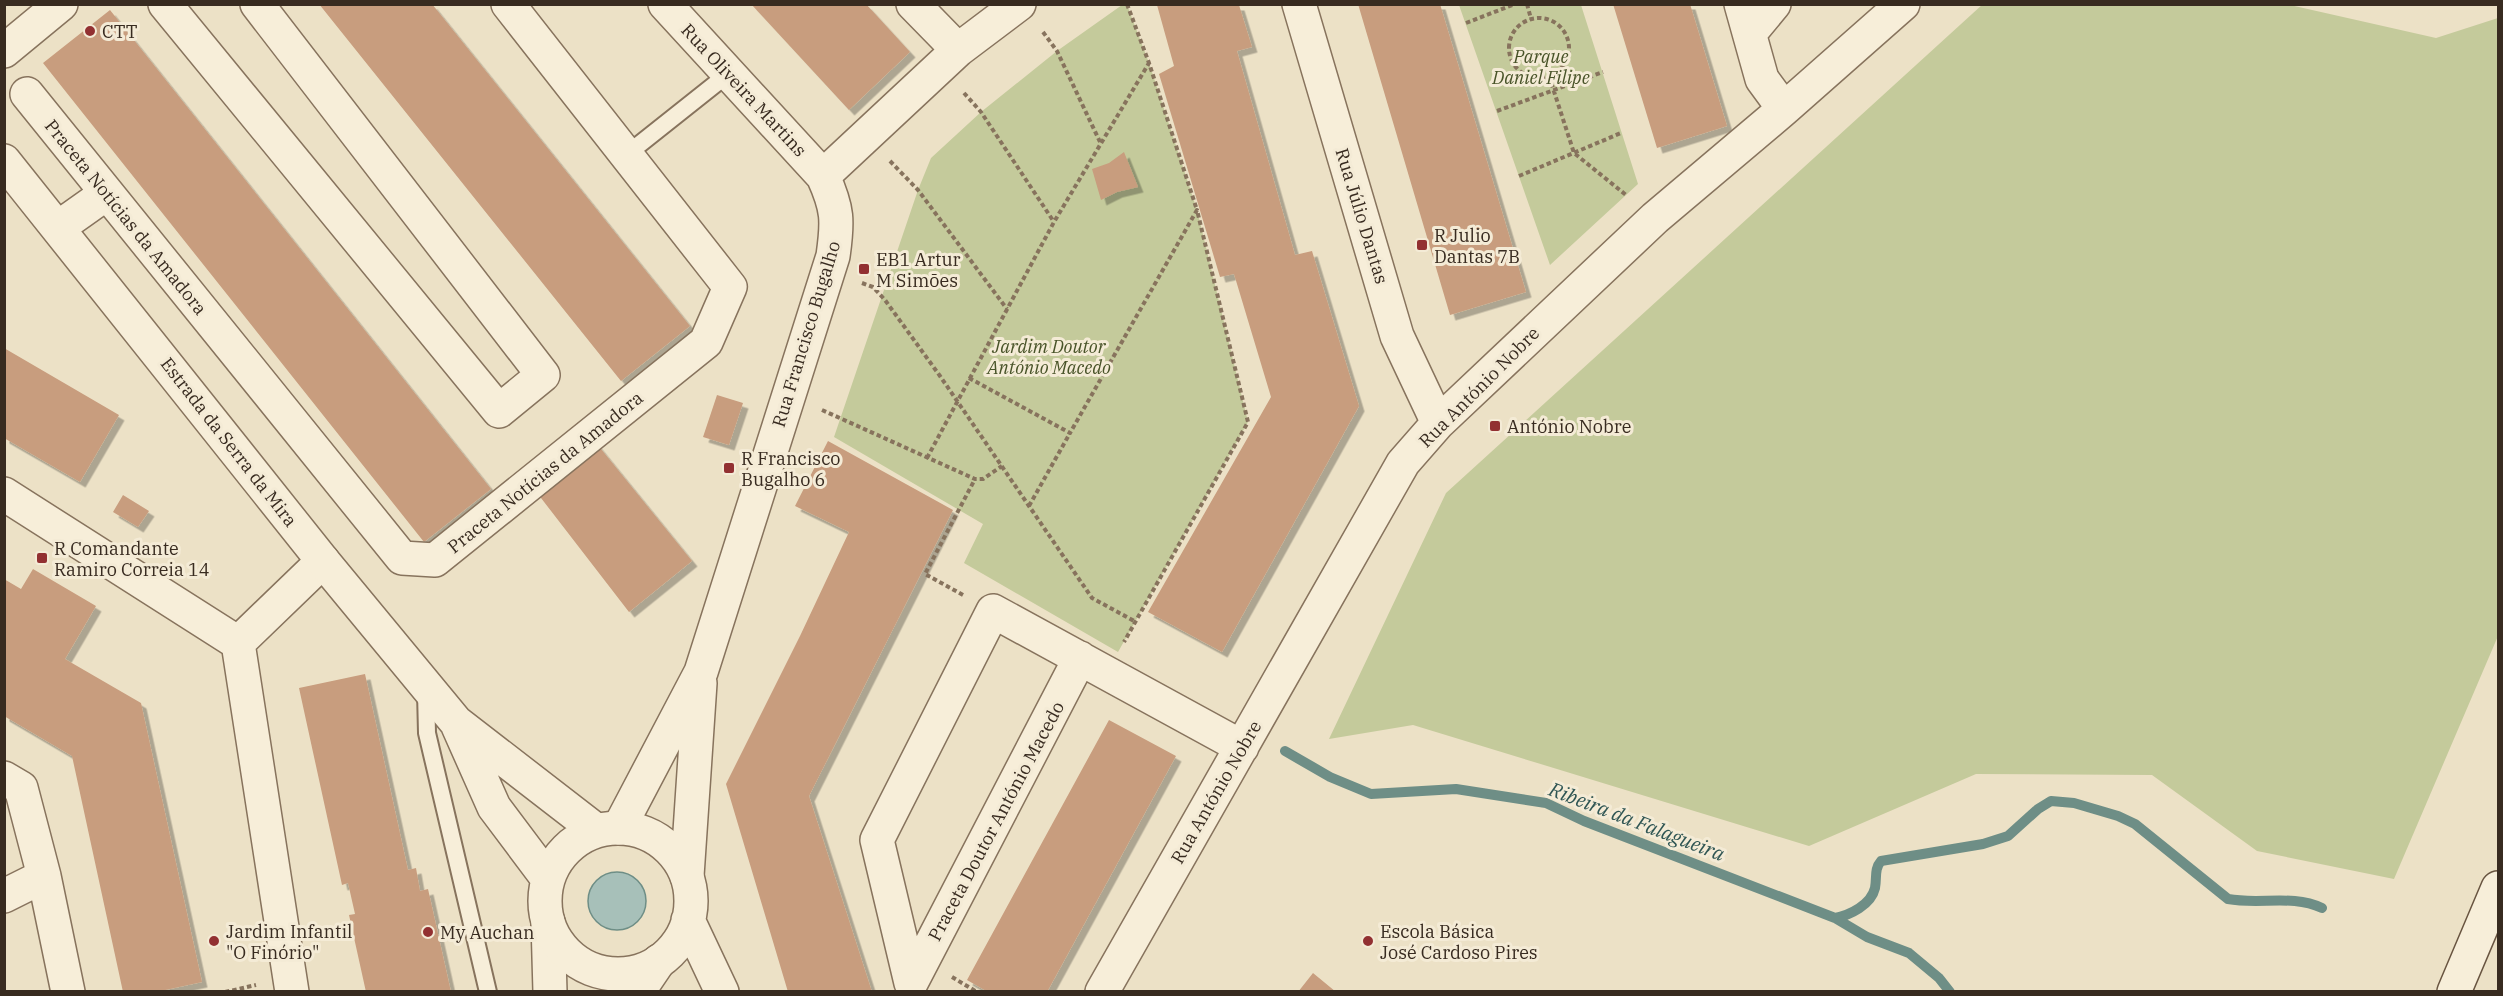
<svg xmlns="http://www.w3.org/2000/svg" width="2503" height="996" font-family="'IBM Plex Serif',serif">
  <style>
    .green { fill: #c4ca9b }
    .water { fill: #a7c0b9; stroke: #6e8e86; stroke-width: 1.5 }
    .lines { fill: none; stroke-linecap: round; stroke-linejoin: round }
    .stream { stroke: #6e8e86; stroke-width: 10 }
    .building { fill: #c89d7e; filter: url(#shadow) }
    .service-casing { stroke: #87735d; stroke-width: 20 }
    .minor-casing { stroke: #87735d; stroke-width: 36 }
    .tertiary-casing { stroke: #87735d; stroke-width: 36 }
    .secondary-casing { stroke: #685440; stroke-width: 36 }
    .path { stroke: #87735d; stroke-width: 4; stroke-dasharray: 4.5 3; stroke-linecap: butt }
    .service { stroke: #f7eed9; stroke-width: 16 }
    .minor { stroke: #f7eed9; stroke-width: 33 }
    .tertiary { stroke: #f7eed9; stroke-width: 33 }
    .secondary { stroke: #f7eed9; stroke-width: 33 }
    .poi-dot { fill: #923031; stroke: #f4ebd6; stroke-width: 2 }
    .labels { text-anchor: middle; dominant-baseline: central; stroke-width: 6; stroke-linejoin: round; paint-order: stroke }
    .poi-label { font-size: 18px; fill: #382b20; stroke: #f4ebd6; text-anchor: start }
    .park-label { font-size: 18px; font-style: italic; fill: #485328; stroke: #f4ebd6 }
    .street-label { font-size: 18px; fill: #382b20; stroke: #f4ebd6 }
    .water-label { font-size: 20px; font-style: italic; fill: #305654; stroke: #f4ebd6 }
  </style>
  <defs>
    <filter id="shadow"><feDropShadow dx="5.5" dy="5.5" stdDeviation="0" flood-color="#0004"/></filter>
  </defs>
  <rect width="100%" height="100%" fill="#ece1c6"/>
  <path class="green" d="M 1983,4 L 2290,5 L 2436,38 L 2498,18 L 2498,636 L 2394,879 L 2257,851 L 2152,775 L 1976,774 L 1809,846 L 1413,725 L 1329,739 L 1446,493 Z
    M 1122,5 L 1127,5 L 1149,63 L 1197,210 L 1248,422 L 1118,652 L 964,563 L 983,524 L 834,437 L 918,190 L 931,158 L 981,112 L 1057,51 Z
    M 1459,5 L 1581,5 L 1638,184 L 1550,265 Z"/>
  <path class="water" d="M588 901a29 29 0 1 1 58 0a29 29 0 1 1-58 0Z"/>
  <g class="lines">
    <path class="stream" d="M 1285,751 L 1330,777 L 1371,794 L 1456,789 L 1546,803 L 1584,821 L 1835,918 C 1850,915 1871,905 1875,888 C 1877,878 1874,869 1881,861 L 1983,844 L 2008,836 L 2038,809 L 2051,801 L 2074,803 L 2118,816 L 2135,824 L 2228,899 C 2260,905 2292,894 2322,908
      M 1835,918 L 1867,937 L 1909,953 L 1939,978 L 1950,992"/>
  </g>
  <path class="building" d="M 319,4 L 432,4 L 690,326 L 621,381 Z
    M 751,4 L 866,4 L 910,52 L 849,110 Z
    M 1358,4 L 1440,4 L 1526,292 L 1450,315 Z
    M 1613,4 L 1690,4 L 1727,126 L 1657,148 Z
    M 1157,5 L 1239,5 L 1252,47 L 1237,51 L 1295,255 L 1312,251 L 1359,406 L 1222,652 L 1148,612 L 1271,397 L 1234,274 L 1220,277 L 1159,74 L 1174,66 Z
    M 110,10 L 491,489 L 424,542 L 43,63 Z
    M 1124,152 L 1138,187 L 1117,192 L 1101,200 L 1092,169 L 1109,163 Z
    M 4,348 L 119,415 L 80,482 L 4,438 Z
    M 717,395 L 743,403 L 729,445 L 703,437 Z
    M 592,438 L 692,561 L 629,612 L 531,485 Z
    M 828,441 L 953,510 L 809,796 L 872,992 L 788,992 L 726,784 L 800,636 L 849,532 L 795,506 Z
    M 123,495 L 149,511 L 138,527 L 113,512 Z
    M 33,569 L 96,606 L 65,659 L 141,703 L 202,982 L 156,992 L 123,992 L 72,756 L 4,716 L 4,579 L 21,589 Z
    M 365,674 L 408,870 L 416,868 L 420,891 L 428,889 L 451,992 L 366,992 L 349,915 L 355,914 L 348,883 L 342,885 L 299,688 Z
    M 1109,720 L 1176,756 L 1047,992 L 988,992 L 967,980 Z
    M 1313,973 L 1336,992 L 1298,992 Z"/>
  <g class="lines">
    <defs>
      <path id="service" d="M 626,155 L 728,74
        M 426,692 L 427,733 L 488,992"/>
      <path id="minor" d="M 165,4 L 499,411 L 543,375 L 257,4
        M 913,4 L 958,50
        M 1299,4 L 1397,336 L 1438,423
        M 1741,4 L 1762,79 L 1784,109
        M 1750,33 L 1774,4
        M 4,51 L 61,4
        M 27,94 L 402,558 L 435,560 L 706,342 L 730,287 L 508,4
        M 823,176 L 958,50 L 1019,4
        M 59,227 L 107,193
        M 4,494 L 238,643
        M 238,643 L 292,992
        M 238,643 L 323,561
        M 1080,658 L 911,983 L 877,840 L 993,611 C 1076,656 1159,702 1242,747
        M 4,778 L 21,788 L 44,876 L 68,992
        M 619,828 L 701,672 L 833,256 C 838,221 838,209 823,176 L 665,4
        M 687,876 L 700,683
        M 4,896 L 44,876
        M 548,922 L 550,992
        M 638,992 L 659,961
        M 1102,992 L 1403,463 L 1438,423 L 1655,218 L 1784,109 L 1903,4"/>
      <path id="tertiary" d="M 4,161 L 323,561 L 456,722 L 597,831
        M 458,726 L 494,807 L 548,879
        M545 901a73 73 0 1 1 146 0a73 73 0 1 1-146 0Z
        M 688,920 L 722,992"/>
      <path id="secondary" d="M 2454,992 L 2498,888"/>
    </defs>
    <use href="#service" class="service-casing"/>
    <use href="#minor" class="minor-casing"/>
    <use href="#tertiary" class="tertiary-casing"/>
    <use href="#secondary" class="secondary-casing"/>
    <path class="path" d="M 1127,4 L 1149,63 L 1197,210
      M 1527,4 L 1531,19
      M1509 48a30 30 0 1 1 60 0a30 30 0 1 1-60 0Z
      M 1466,23 L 1515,4
      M 1043,32 L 1057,51 L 1100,142
      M 1549,76 L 1574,153 L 1626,195
      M 964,93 L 981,112 L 1054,222
      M 1497,111 L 1603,72
      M 890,161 L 918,190 L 1007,309
      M 1519,176 L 1621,133
      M 862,283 L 873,287 L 885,300 L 940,376 L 1092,598 L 1136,622
      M 969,378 L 1070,433 L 1197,210 L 1248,422 L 1124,642
      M 822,410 L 975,479 L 983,479 L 1002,466
      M 927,458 L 1054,222 L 1149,63
      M 1029,506 L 1070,433
      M 963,595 L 925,574 L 975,479
      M 952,977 L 977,992
      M 225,992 L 256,985"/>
    <use href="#service" class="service"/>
    <use href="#minor" class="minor"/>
    <use href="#tertiary" class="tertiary"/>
    <use href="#secondary" class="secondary"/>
  </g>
  <g class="poi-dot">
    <circle cx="90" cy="31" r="6"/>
    <rect x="1416" y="239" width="12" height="12" rx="3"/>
    <rect x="858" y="263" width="12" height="12" rx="3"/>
    <rect x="1489" y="420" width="12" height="12" rx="3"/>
    <rect x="723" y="462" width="12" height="12" rx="3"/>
    <rect x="36" y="552" width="12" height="12" rx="3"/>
    <circle cx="428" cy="932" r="6"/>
    <circle cx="214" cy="941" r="6"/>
    <circle cx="1368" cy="941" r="6"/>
  </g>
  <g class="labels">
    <g class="poi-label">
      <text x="102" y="31">CTT</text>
      <text x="1434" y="235">R Julio<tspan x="1434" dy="21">Dantas 7B</tspan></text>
      <text x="876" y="259">EB1 Artur<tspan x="876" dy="21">M Simões</tspan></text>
      <text x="1507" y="426">António Nobre</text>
      <text x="741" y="458">R Francisco<tspan x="741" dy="21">Bugalho 6</tspan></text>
      <text x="54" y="548">R Comandante<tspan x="54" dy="21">Ramiro Correia 14</tspan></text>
      <text x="226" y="931">Jardim Infantil<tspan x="226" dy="21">"O Finório"</tspan></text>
      <text x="1380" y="931">Escola Básica<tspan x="1380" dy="21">José Cardoso Pires</tspan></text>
      <text x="440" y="932">My Auchan</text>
    </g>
    <g class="park-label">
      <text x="1541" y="56">Parque<tspan x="1541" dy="21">Daniel Filipe</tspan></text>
      <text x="1049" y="346">Jardim Doutor<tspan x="1049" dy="21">António Macedo</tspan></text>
    </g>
    <g class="street-label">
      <text transform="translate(744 90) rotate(47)">Rua Oliveira Martins</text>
      <text transform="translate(1362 216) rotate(73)">Rua Júlio Dantas</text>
      <text transform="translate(126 217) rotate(51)">Praceta Notícias da Amadora</text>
      <text transform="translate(806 334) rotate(-73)">Rua Francisco Bugalho</text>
      <text transform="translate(1479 387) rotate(-45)">Rua António Nobre</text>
      <text transform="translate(229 442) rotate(52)">Estrada da Serra da Mira</text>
      <text transform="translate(545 472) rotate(-39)">Praceta Notícias da Amadora</text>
      <text transform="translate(1216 792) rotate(-60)">Rua António Nobre</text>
      <text transform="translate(996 821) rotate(-62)">Praceta Doutor António Macedo</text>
    </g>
    <g class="water-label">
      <text transform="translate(1637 821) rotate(21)">Ribeira da Falagueira</text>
    </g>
  </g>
  <rect width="2503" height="996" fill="none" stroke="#382b20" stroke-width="12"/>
</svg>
